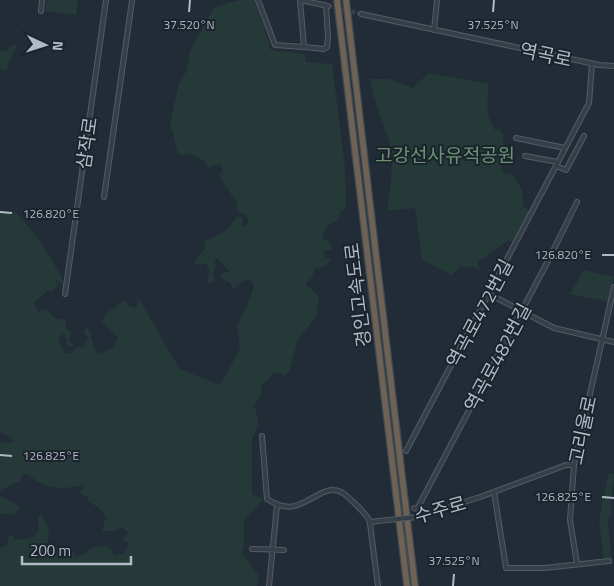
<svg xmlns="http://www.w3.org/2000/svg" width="614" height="586" font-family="'Titillium Web','Noto Sans KR',sans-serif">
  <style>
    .green { fill: #253939 }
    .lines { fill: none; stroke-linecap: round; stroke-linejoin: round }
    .minor-tunnel { stroke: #37414c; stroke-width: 4; stroke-dasharray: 4 2; stroke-linecap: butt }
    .minor-casing { stroke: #535c66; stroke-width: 6 }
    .highway-casing { stroke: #404953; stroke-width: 8 }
    .minor { stroke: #363e48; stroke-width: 4 }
    .highway { stroke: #6d6253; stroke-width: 5.5 }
    .minor-bridge-casing { stroke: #535c66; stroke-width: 6; stroke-linecap: butt }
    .minor-bridge { stroke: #363e48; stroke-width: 4 }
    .ticks { fill: none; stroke: #b0b9c4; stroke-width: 2 }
    .labels { text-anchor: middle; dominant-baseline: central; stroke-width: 4; stroke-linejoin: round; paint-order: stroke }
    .street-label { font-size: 19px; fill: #b0b9c4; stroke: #1b232d }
    .park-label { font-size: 19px; fill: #699371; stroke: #1b232d }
    .ticks-label { font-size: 12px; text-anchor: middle; fill: #b0b9c4; stroke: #1b232d; stroke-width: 4; stroke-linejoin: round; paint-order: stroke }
  </style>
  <rect width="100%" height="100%" fill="#222c37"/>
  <path class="green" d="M 47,0 L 78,0 L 76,15 L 45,11 Z
    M 239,0 L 255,0 L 271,50 L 305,54 L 306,62 L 332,64 L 345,167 L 346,209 L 341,211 L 337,221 L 327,226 L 322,237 L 324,240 L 330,242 L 332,250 L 324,251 L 325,257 L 331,260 L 325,267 L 315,268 L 312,277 L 305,284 L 319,296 L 316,317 L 298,339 L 289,372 L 283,376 L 281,373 L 274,373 L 267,381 L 261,384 L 262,393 L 254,405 C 258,419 262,424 252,437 L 252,494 L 262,498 L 261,502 L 244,521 L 244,547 L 241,553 L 259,576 L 257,586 L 0,586 L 0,548 L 7,545 L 9,536 L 12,536 L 16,540 L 33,537 L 39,530 L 38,516 L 41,514 L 49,528 L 47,550 L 64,546 L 72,550 L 75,557 L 82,555 L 92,548 L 106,545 L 111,549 L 114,555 L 123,554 L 130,543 L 122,541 L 128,533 L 123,527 L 114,531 L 102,531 L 106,517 L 98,507 L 87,501 L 88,497 L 80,494 L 84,485 C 71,488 55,490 42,484 C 36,481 30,476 25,473 L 20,478 L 21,481 L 0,490 L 0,496 L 14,502 L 21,509 L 13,515 L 0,513 L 0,442 L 13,443 L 12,439 L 0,431 L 0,214 L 14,211 C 35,232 50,255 64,282 L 61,285 L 55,278 L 54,280 L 58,284 L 53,291 L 47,291 L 34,302 L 38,312 L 46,309 L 55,318 L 65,320 L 67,329 L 71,333 L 69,340 L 74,346 L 68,346 L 65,342 L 68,341 L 64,334 L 58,337 L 60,345 L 64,349 L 63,353 L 69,354 L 77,347 L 83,348 L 88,338 L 83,331 L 88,327 L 95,350 L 101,354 L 114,346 L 118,338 C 113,331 106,328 102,321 L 106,314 L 126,299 L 127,305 L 135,308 L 139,299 L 179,368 C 192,375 206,379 220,385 L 240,349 L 237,326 L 250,298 L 254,285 L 250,279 L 241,282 L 233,290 L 230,283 L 223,280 L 220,274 L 225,272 L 231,273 L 217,258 L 214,260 L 216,266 L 213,272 L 215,282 L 208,283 L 209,271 L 206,263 L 198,265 L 194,262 L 205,249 L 205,240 C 213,238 225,233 230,226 C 233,222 234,220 238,216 L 243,219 L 242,225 L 246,226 L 249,221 L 245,214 L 237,211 L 237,203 L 218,175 L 221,174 L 223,169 L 219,164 L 208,168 C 200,154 194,155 178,154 L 170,123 L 179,84 L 187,70 L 190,51 L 214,7 Z
    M 17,44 L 6,71 L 0,69 L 0,51 L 6,51 L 12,45 Z
    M 429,73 L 489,84 C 487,100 485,115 495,130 L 499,129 L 503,135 L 504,157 L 499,161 L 504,173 L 512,174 L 522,189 L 523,206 L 530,211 L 513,241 L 507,241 L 478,262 L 479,270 L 470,266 L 468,268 L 461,265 L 452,275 L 422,260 L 415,208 L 387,211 C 390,189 394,167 390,146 C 385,123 373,103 370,79 L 388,79 L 412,88 Z
    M 584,270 L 614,277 L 609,302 L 570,294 Z
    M 609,473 L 614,474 C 614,488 608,499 612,512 L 608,519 L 612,564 L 604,564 L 599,519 Z"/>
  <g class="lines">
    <path class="minor-tunnel" d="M 328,6 L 361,14"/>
    <defs>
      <path id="minor" d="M 258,0 L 275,45 L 304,47 L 300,0
        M 300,0 L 328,6
        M 41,11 L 42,0
        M 361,14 L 599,65 L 614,66
        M 434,30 L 437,0
        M 304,47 L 324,49 L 327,47 L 328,37 L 326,6
        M 516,138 L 565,148
        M 525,156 L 558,162
        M 556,166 L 566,170 L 584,136
        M 104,197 L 132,1
        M 65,294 L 106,0
        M 489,294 L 554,328 L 614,342
        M 262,436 L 267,499 C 293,515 300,503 324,492 C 333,488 341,490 348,497 C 355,504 365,512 369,520 C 371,526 371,534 372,540 C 374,555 376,571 378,586
        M 406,451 L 589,103 L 592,64
        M 494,492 L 506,568 L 545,568 L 609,561
        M 414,508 L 417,509 L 548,261 L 577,202
        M 417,517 L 480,497 L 566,465 L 574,465
        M 370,522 L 388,520
        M 252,549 L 284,550
        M 577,564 L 570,520 L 574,465 L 614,287
        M 269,586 L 277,505"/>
      <path id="highway" d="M 337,0 L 407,586
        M 346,0 L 415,586"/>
    </defs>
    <use href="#minor" class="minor-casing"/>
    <use href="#highway" class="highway-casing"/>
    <use href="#minor" class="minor"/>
    <use href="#highway" class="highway"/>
    <defs>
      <path id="minor-bridge" d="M 388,520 L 417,517"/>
    </defs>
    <use href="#minor-bridge" class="minor-bridge-casing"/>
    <use href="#minor-bridge" class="minor-bridge"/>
  </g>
  <path class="ticks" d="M 189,12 L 190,0M 493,12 L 494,0M 0,212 L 12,213M 602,255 L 614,255M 0,455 L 12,456M 602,497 L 614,498M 453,586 L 454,574"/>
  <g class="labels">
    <g class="street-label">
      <text transform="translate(546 54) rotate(12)">역곡로</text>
      <text transform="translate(86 143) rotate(-82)">삼작로</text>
      <text transform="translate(357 295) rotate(-97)">경인고속도로</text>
      <text transform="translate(479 313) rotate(-62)">역곡로472번길</text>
      <text transform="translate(497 357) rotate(-62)">역곡로482번길</text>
      <text transform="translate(582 430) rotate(-78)">고리울로</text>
      <text transform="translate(440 509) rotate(-16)">수주로</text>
    </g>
    <g class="park-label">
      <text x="445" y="154">고강선사유적공원</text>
    </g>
  </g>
  <g class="ticks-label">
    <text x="189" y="29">37.520°N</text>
    <text x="493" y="29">37.525°N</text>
    <text x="51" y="218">126.820°E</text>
    <text x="563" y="259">126.820°E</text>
    <text x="51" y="460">126.825°E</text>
    <text x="563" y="501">126.825°E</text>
    <text x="454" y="565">37.525°N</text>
  </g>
  <g transform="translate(45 45) rotate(94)" stroke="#1b232d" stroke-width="4" paint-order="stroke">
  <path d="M0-4L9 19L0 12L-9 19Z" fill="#b0b9c4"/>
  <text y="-8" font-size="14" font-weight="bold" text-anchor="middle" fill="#b0b9c4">N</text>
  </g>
  <path d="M22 556v8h109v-8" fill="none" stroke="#b0b9c4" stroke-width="2.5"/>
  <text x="30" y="556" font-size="15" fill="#b0b9c4" stroke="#1b232d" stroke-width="4" paint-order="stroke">200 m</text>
</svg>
